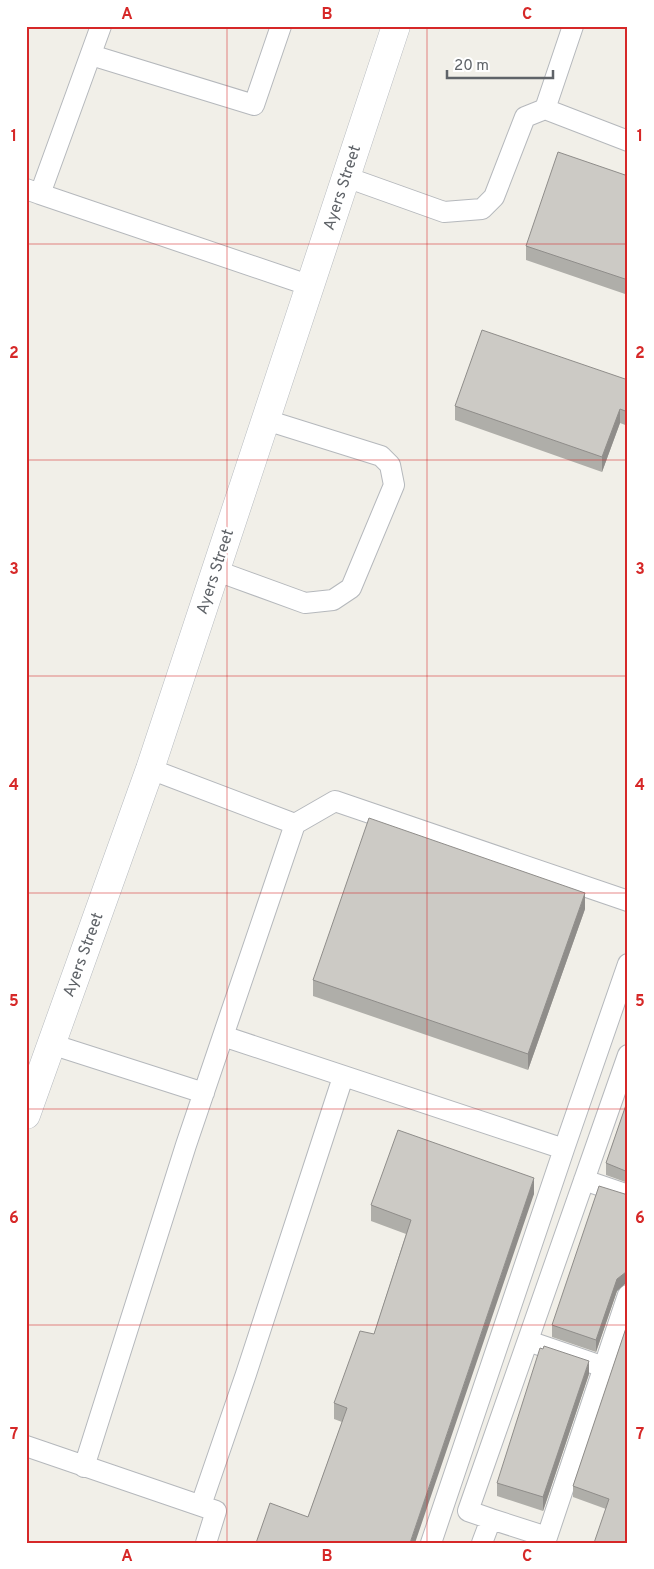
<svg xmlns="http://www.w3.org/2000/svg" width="654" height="1569" font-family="Overpass,sans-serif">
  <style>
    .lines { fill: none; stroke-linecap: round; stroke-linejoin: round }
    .lane-casing { stroke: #b5b8bc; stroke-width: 22 }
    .secondary-casing { stroke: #b6babf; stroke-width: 29 }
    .lane { stroke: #fff; stroke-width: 20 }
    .secondary { stroke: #fff; stroke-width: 28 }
    .wall { fill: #afaea9 }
    .shaded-wall { fill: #8f8d8a }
    .building { fill: #cccac5; stroke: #8f8d8a }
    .grid { fill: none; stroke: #d62828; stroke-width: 1; stroke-opacity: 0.55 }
    .labels { text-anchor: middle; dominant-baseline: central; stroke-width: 5; stroke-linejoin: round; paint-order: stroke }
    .street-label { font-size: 16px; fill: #5f6368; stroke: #fff }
    .neatline { fill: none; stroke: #d62828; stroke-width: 2 }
    .grid-label { font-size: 16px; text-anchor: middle; font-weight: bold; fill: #d62828 }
  </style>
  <rect width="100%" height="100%" fill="#f1efe8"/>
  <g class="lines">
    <defs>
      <path id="lane" d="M 91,55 L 254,105 L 281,26
        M 545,109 L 628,141
        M 346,177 L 444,212 L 482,209 L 494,197 L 525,117 L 545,109 L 573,26
        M 26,189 L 40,194 L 101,26
        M 40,194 L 311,286
        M 217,571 L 305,603 L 333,600 L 351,588 L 394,485 L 390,465 L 381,456 L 266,420
        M 295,824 L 335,801 L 628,901
        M 223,1036 L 564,1149 L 628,964
        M 51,1044 L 204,1093
        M 584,1180 L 628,1195
        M 528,1341 L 604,1367
        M 26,1446 L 216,1511 L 206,1543
        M 84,1467 L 186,1145 L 295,824 L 150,769
        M 201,1505 L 246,1374 L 343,1077
        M 491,1519 L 547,1537 L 628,1295
        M 431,1543 L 564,1149
        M 482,1543 L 491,1519 L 468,1511 L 628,1055"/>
      <path id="secondary" d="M 26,1115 L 150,769 L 396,26"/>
    </defs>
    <use href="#lane" class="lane-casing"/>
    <use href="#secondary" class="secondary-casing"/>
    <use href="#lane" class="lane"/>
    <use href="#secondary" class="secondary"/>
  </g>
  <path class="wall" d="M 628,176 L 628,295 L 526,260 L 526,246 Z
    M 628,380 L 628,426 L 620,423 L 602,472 L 455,420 L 455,406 Z
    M 585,909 L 528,1070 L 313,996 L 313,980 Z
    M 628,1099 L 628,1183 L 606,1175 L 606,1163 Z
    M 534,1194 L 308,1517 L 342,1422 L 334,1419 L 334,1403 L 374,1334 L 406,1234 L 371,1221 L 371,1205 Z
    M 628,1195 L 628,1284 L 626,1283 L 617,1291 L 596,1352 L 552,1337 L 552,1325 Z
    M 628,1322 L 628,1543 L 606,1509 L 573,1497 L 573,1486 Z
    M 589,1374 L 543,1511 L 497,1496 L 497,1483 Z"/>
  <path class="shaded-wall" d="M 620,409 L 620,423 L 602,472 L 602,457 Z
    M 585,893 L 585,909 L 528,1070 L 528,1054 Z
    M 534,1178 L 534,1194 L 415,1543 L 410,1543 Z
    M 626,1272 L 626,1283 L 617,1291 L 596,1352 L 596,1340 L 617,1279 Z
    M 589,1361 L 589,1374 L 543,1511 L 543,1497 Z"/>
  <path class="building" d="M 558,152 L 628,176 L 628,280 L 526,246 Z
    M 482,330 L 628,380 L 628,412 L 620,409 L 602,457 L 455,406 Z
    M 369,818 L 585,893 L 528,1054 L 313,980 Z
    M 628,1099 L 628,1172 L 606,1163 Z
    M 398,1130 L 534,1178 L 410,1543 L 256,1543 L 270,1503 L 308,1517 L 347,1408 L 334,1403 L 360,1331 L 374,1334 L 411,1220 L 371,1205 Z
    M 599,1186 L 628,1195 L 628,1272 L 626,1272 L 617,1279 L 596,1340 L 552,1325 Z
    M 628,1322 L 628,1543 L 594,1543 L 609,1499 L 573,1486 Z
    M 544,1346 L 589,1361 L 543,1497 L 497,1483 L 540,1348 L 543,1349 Z"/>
  <path class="grid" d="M 227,26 L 227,1543M 427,26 L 427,1543M 26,244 L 628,244M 26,460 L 628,460M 26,676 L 628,676M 26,893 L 628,893M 26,1109 L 628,1109M 26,1325 L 628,1325"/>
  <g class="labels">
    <g class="street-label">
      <text transform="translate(343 188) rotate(-72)">Ayers Street</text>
      <text transform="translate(216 572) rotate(-72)">Ayers Street</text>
      <text transform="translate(84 955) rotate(-70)">Ayers Street</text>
    </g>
  </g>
  <rect width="654" height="1569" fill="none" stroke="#ffffff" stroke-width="55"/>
  <path d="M447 70v8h106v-8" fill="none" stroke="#5f6368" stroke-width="2.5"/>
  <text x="454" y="70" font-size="15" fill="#5f6368" stroke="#ffffff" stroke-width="4" paint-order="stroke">20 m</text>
  <rect x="28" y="28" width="598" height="1514" class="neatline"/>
  <g class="grid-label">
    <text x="127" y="19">A</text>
    <text x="327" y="19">B</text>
    <text x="527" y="19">C</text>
    <text x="14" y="141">1</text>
    <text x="640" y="141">1</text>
    <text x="14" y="358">2</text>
    <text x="640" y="358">2</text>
    <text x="14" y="574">3</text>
    <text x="640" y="574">3</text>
    <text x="14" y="790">4</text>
    <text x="640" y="790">4</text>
    <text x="14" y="1006">5</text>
    <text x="640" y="1006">5</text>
    <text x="14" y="1223">6</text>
    <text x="640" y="1223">6</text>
    <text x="14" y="1439">7</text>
    <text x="640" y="1439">7</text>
    <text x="127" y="1561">A</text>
    <text x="327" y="1561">B</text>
    <text x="527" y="1561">C</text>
  </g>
</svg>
